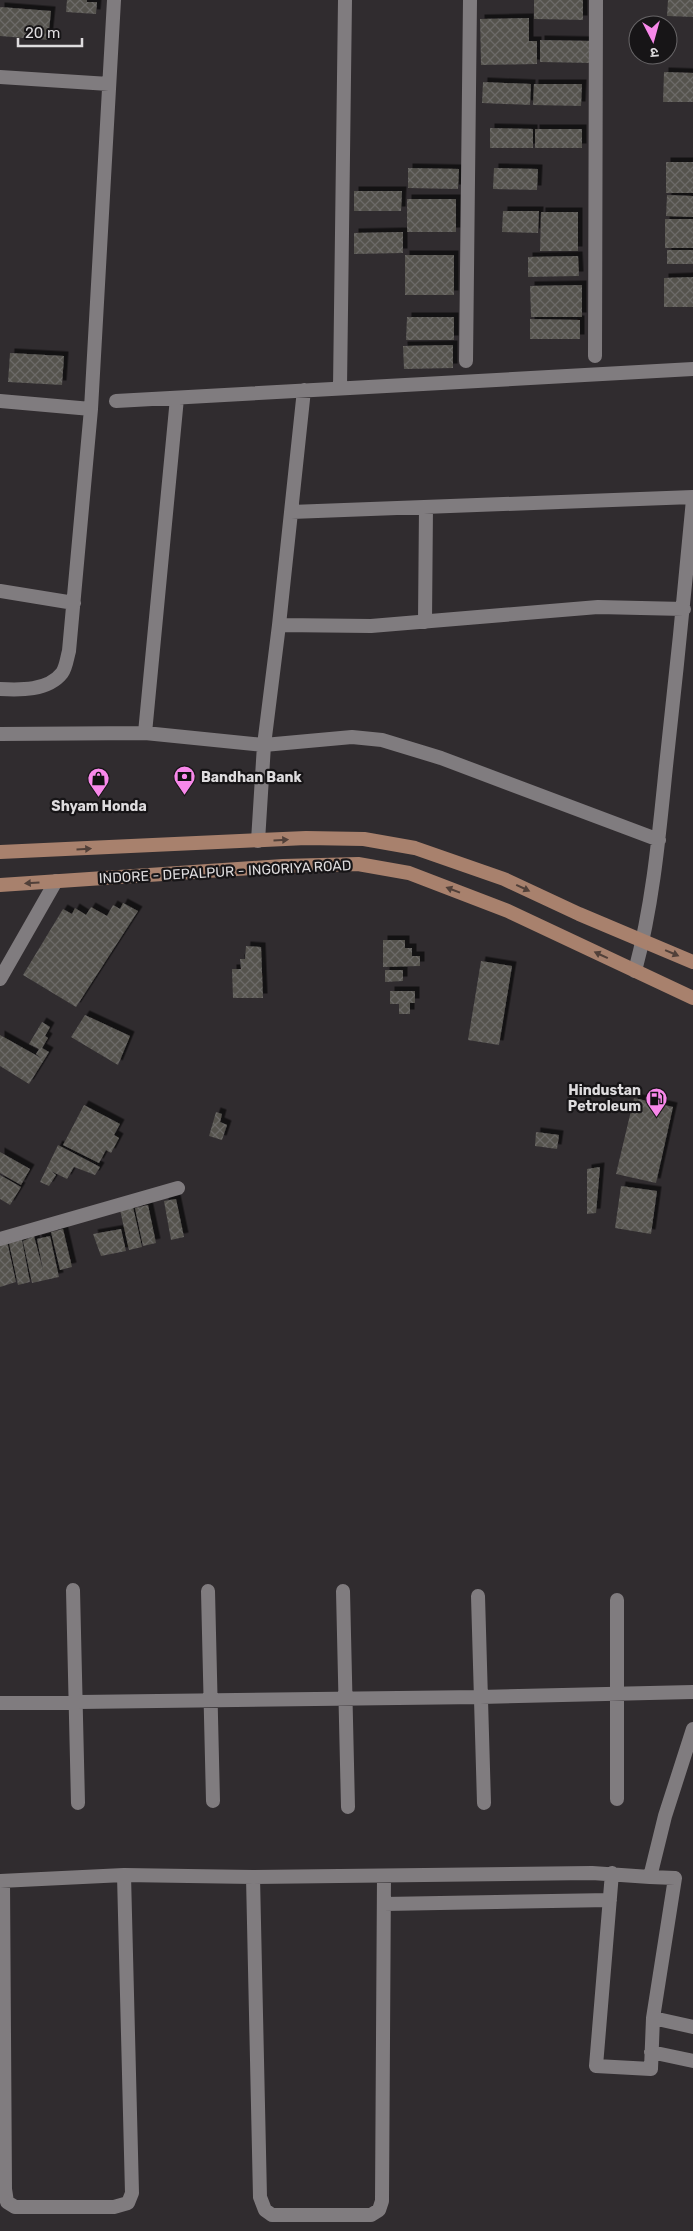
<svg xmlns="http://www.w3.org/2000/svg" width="693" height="2231" font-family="Rubik,'Noto Sans Devanagari',sans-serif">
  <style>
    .building { fill: url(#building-cross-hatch); filter: url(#shadow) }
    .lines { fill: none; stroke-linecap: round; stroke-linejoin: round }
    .minor { stroke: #807c7f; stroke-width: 14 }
    .primary { stroke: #a8816d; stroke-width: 14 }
    .oneway { fill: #514039 }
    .labels { text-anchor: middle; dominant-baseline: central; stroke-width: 4.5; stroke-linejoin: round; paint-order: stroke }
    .poi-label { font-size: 14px; font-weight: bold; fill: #dedcde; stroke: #171517; text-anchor: start }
    .street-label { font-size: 14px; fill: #dedcde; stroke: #171517 }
  </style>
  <defs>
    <pattern id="building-cross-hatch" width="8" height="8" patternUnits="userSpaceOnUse" patternTransform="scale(1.25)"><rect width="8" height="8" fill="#54524e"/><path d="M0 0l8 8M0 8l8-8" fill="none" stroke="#6c6a67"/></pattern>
    <filter id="shadow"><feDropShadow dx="4.5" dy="-4.5" stdDeviation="0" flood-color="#0009"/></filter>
  </defs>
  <rect width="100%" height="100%" fill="#302c2f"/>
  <path class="building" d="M 67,0 L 87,0 L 87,2 L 97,2 L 96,14 L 66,12 Z
    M 534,0 L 583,0 L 583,20 L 534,19 Z
    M 668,0 L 693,0 L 693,17 L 667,16 Z
    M 0,7 L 51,11 L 48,40 L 0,36 Z
    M 529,18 L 529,41 L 537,41 L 537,64 L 481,65 L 480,19 Z
    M 540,40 L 592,41 L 591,63 L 540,62 Z
    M 664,72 L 693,73 L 693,102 L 663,102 Z
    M 483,82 L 531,84 L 530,105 L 482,103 Z
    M 534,84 L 582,84 L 581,106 L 533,105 Z
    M 490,128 L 533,129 L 533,148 L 490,148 Z
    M 535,129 L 582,129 L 582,148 L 535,148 Z
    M 666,162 L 693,162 L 693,193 L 666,193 Z
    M 408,168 L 459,169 L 458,189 L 408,188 Z
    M 494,168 L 538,169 L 537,190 L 493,189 Z
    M 354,191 L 402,191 L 401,211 L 354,211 Z
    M 667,195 L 693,196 L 693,217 L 666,216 Z
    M 407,199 L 456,199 L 456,232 L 407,232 Z
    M 503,211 L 539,211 L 538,233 L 502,232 Z
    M 541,212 L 578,212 L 578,251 L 540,251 Z
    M 665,219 L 693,219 L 693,248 L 665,248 Z
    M 403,232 L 403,253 L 354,254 L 354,233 Z
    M 667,250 L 693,250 L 693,264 L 667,264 Z
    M 405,255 L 454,255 L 454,295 L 405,295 Z
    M 578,256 L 579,276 L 528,277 L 528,257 Z
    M 693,277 L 693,307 L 664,307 L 664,278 Z
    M 582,285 L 582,317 L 531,317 L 530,286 Z
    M 407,317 L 454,317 L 454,340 L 406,340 Z
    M 530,319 L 580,320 L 580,339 L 530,339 Z
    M 453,345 L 453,368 L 404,369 L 403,346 Z
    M 10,353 L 64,356 L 62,385 L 8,382 Z
    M 123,903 L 138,911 L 76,1007 L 23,975 L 63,909 L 72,914 L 75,908 L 86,915 L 91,907 L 107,916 L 113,905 L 120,909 Z
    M 383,940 L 405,940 L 405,948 L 412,948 L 412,956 L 420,956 L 420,966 L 383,967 Z
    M 246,946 L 261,947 L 263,998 L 233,998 L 232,969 L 241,969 L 240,959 L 245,959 Z
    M 481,961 L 512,966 L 499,1045 L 468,1040 Z
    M 385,970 L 403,970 L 403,981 L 385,982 Z
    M 390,991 L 415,991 L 415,1003 L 410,1003 L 410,1014 L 399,1014 L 399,1004 L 390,1004 Z
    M 85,1015 L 130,1036 L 118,1065 L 71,1037 Z
    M 42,1022 L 50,1027 L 45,1036 L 48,1038 L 42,1048 L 49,1052 L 29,1084 L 0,1066 L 0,1035 L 41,1058 L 36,1054 L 39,1049 L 29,1044 Z
    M 634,1098 L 673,1107 L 656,1183 L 616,1174 Z
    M 84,1105 L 120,1124 L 114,1135 L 119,1138 L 111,1153 L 106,1150 L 99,1163 L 63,1145 Z
    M 216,1112 L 222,1114 L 220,1122 L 227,1125 L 222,1140 L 209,1136 Z
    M 536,1132 L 559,1135 L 557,1149 L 535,1146 Z
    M 58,1145 L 100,1167 L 95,1175 L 74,1167 L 67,1179 L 51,1171 L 56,1175 L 49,1186 L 40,1182 Z
    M 0,1152 L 30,1169 L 21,1185 L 0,1173 Z
    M 600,1167 L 596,1213 L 587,1214 L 587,1169 Z
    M 0,1175 L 21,1187 L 10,1205 L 0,1199 Z
    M 621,1186 L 657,1191 L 651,1234 L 615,1228 Z
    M 176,1199 L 184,1237 L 171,1240 L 164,1201 Z
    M 148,1205 L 156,1243 L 143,1246 L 135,1208 Z
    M 133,1207 L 142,1247 L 129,1250 L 120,1210 Z
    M 63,1229 L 72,1267 L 60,1270 L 51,1232 Z
    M 121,1229 L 126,1251 L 101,1256 L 93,1234 Z
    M 34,1236 L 43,1270 L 37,1239 L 50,1236 L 59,1277 L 32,1283 L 23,1241 Z
    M 22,1240 L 30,1282 L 18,1285 L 9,1243 Z
    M 7,1241 L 16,1282 L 0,1287 L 0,1245 Z"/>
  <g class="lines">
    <path class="minor" d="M 0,77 L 109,84
      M 595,356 L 596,0
      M 466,361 L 470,0
      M 340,388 L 345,0
      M 0,401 L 91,409
      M 116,401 L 693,369
      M 291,512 L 693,497
      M 0,591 L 74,603
      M 425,622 L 426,507
      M 279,625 L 371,626 L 598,607 L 684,609
      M 0,689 C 20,690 48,691 62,673 C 66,668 67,658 69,651 L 91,409 L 114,0
      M 145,733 L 177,398
      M 0,734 L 145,733 L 264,745 L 352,737 L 382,740 L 441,758 L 659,840
      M 258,841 L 264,745 L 279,625 L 304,390
      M 635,971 C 653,904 659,835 666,766 C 676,677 685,588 693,499
      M 0,979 L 56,881
      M 0,1239 L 178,1188
      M 73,1590 L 78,1803
      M 208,1591 L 213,1801
      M 343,1591 L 348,1807
      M 478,1596 L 484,1803
      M 617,1600 L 617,1799
      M 0,1703 L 480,1697 L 693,1692
      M 612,1873 L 596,2066 L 651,2069 L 653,2018 L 675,1878 L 650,1877
      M 253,1877 L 260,2197 L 265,2210 L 272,2215 L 371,2215 L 379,2210 L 382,2201 L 384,1876
      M 0,1881 L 124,1875 L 253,1877 L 592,1873 L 650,1877 L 665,1816 L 693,1729
      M 3,1881 L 5,2189 L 7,2202 L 15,2207 L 114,2207 L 128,2203 L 132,2193 L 124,1875
      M 384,1904 L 610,1900
      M 653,2018 L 693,2027
      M 651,2052 L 693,2061"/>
    <path class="primary" d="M 0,852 L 306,838 L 364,839 L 415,848 L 504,879 L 579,914 L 693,962
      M 0,885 L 283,866 L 358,864 L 409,873 L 508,911 L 693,998"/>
  </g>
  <defs><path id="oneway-solid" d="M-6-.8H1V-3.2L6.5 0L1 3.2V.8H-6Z" transform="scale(1.25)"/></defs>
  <g class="oneway">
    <use href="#oneway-solid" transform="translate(281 840) rotate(-3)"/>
    <use href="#oneway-solid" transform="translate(84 849) rotate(-3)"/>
    <use href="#oneway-solid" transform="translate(32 883) rotate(176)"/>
    <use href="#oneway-solid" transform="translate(523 888) rotate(25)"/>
    <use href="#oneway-solid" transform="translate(453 890) rotate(-159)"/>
    <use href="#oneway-solid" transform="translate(672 953) rotate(23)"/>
    <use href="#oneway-solid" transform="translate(601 955) rotate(-155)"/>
  </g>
  <defs>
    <symbol id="bank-pin" viewBox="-11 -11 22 30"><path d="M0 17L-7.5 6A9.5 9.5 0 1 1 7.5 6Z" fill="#f888ea" stroke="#171517"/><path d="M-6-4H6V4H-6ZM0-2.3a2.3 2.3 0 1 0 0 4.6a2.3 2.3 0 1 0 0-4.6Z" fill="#111"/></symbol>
    <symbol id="shop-pin" viewBox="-11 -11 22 30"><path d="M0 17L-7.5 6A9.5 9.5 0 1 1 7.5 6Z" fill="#f888ea" stroke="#171517"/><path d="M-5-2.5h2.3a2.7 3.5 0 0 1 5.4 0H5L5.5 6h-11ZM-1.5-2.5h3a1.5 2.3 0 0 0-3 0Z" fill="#111"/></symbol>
    <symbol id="fuel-pin" viewBox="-11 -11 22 30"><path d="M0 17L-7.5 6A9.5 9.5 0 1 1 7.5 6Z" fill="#f888ea" stroke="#171517"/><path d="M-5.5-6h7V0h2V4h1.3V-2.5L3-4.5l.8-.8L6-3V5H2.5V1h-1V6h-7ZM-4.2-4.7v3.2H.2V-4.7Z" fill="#111"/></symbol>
  </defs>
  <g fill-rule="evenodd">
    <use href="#bank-pin" x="172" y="764" width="25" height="34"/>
    <use href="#shop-pin" x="86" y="766" width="25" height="34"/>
    <use href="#fuel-pin" x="644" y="1086" width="25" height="34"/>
  </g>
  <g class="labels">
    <g class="poi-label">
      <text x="201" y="777">Bandhan Bank</text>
      <text x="99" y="806" text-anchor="middle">Shyam Honda</text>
      <text x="641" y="1090" text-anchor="end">Hindustan<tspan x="641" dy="16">Petroleum</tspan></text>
    </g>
    <g class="street-label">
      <text transform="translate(225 872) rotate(-3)">INDORE - DEPALPUR - INGORIYA ROAD</text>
    </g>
  </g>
  <g transform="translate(653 40) rotate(174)"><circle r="24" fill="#171517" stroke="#676567"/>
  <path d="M0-4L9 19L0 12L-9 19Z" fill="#f888ea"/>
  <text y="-8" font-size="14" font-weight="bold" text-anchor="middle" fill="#dedcde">उ</text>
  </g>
  <path d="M18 38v8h64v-8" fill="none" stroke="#dedcde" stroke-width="2.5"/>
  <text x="25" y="38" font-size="15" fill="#dedcde" stroke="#171517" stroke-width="4" paint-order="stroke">20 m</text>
</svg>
